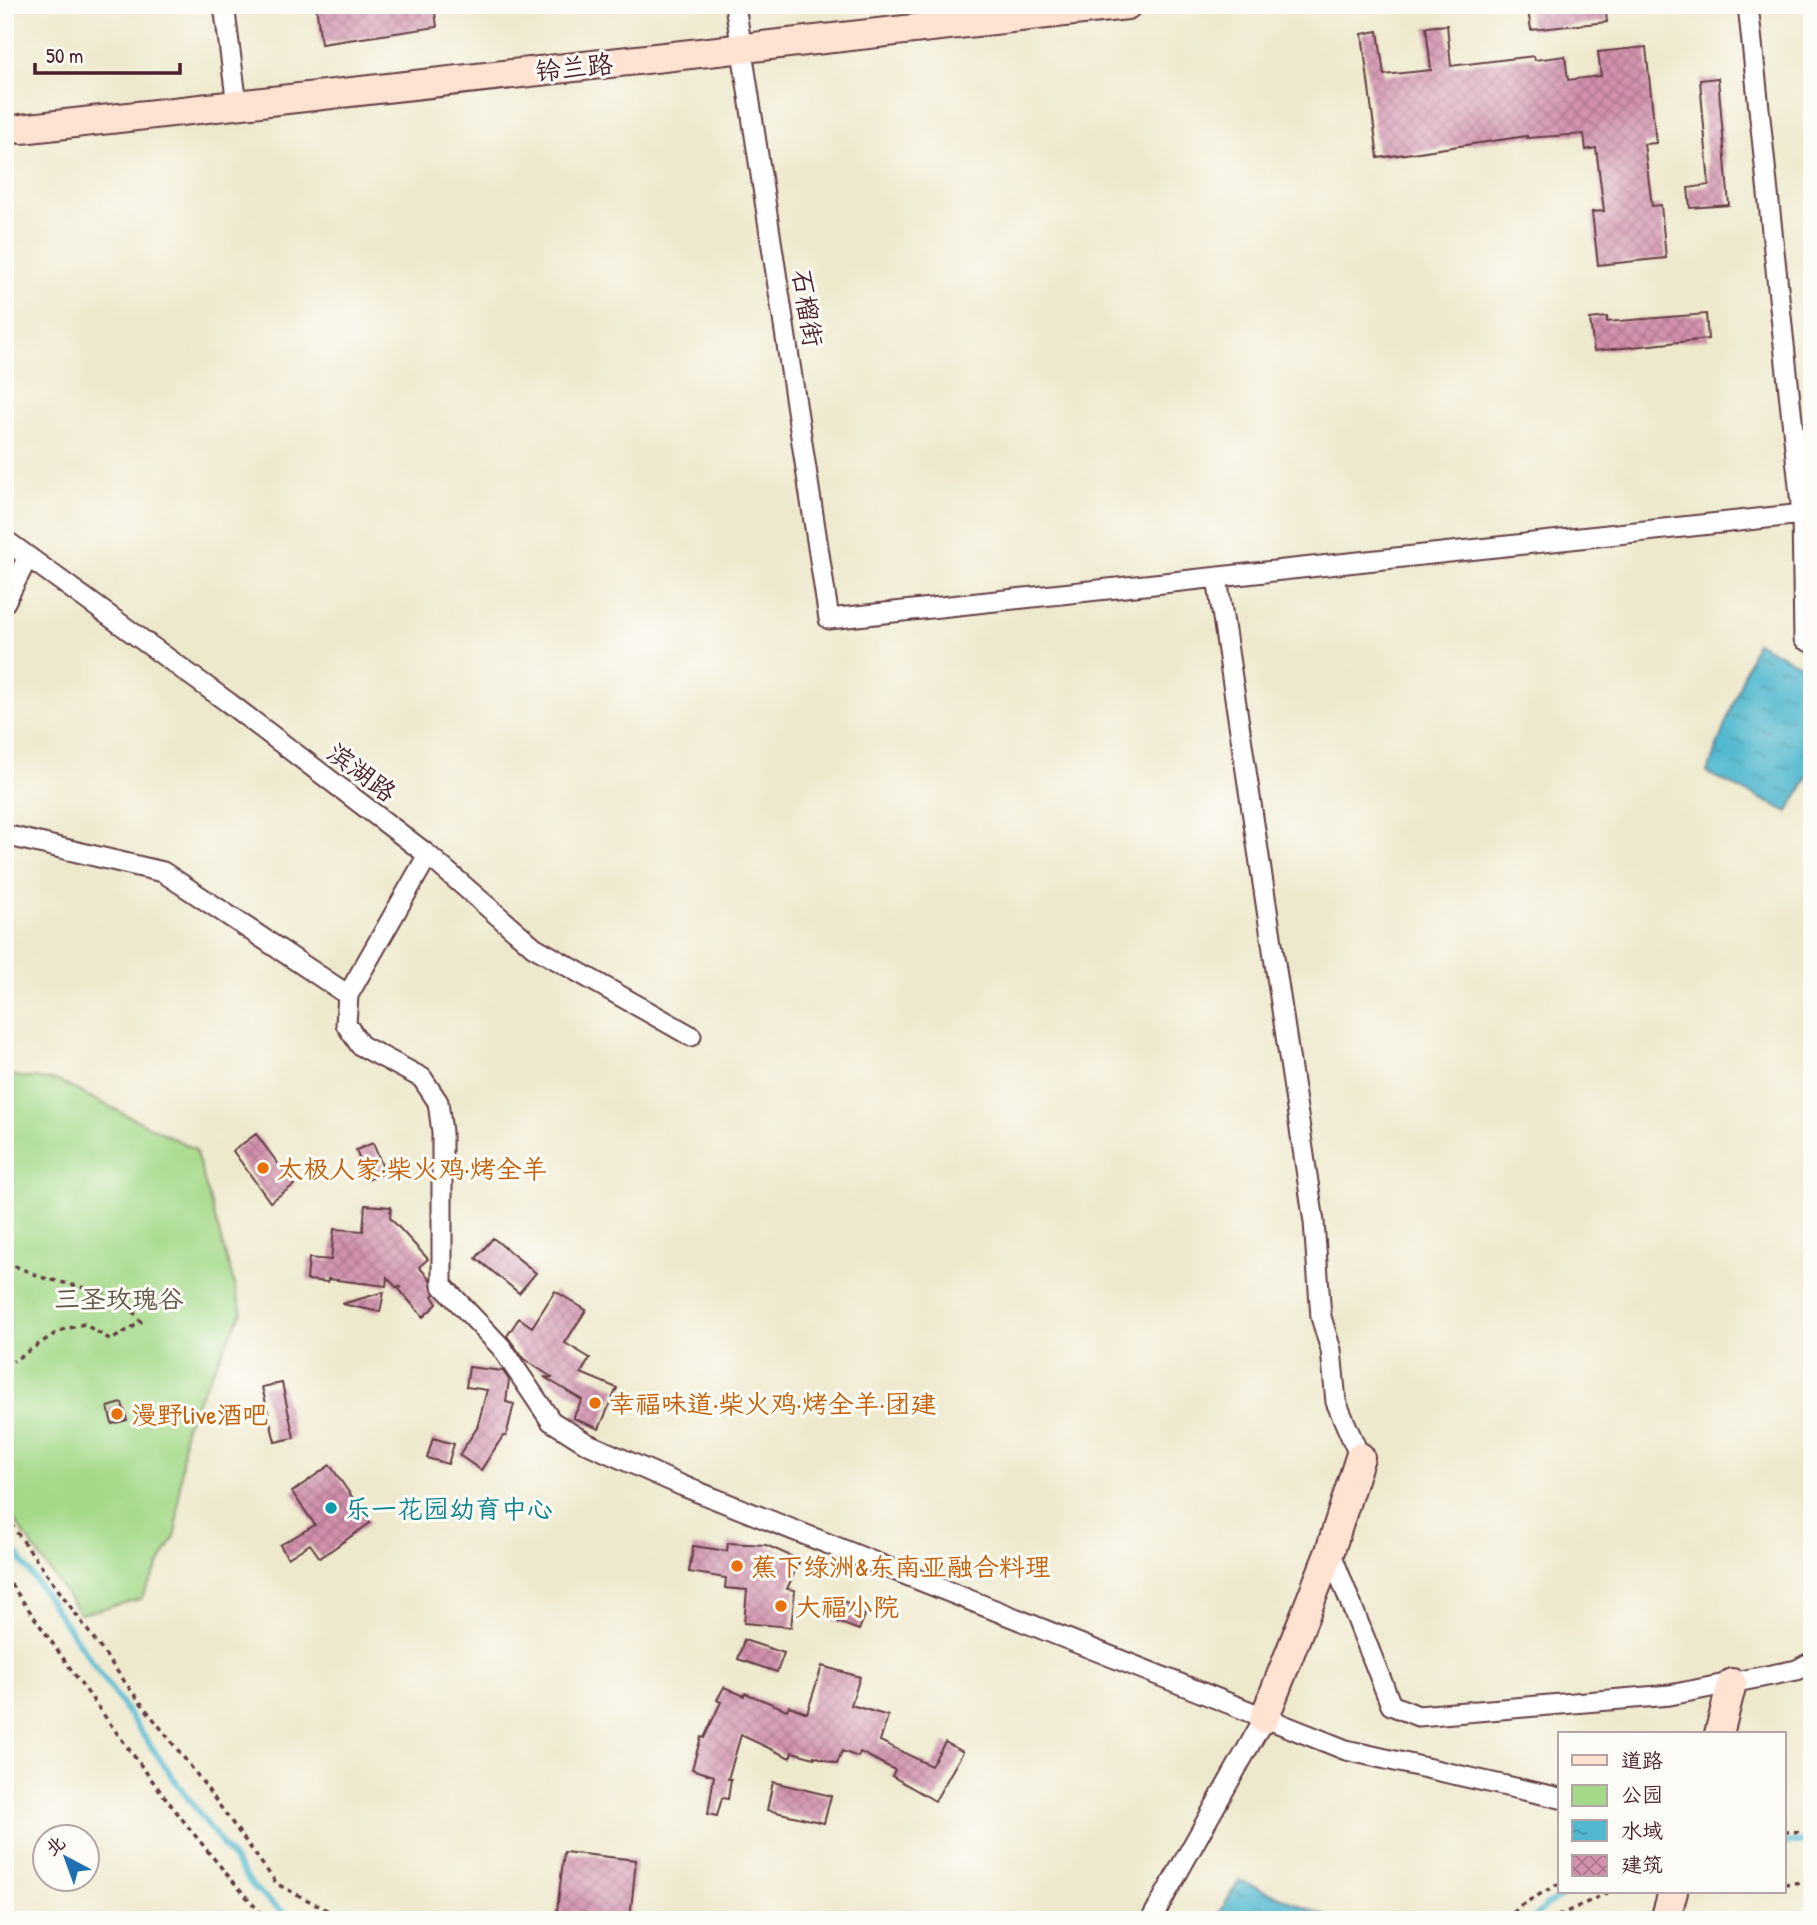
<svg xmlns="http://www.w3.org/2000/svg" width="1817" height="1925" font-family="'Patrick Hand','LXGW WenKai TC',sans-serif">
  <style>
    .green { fill: #a4d989; stroke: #777c5a; stroke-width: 2 }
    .water { fill: url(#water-ripples); stroke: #4e6c7d; stroke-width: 2 }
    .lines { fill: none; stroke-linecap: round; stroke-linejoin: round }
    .stream { stroke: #51b8cf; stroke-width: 6 }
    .building { fill: url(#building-cross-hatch) }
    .street-casing { stroke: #633d43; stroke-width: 23 }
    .secondary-casing { stroke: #633d43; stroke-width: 32 }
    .path { stroke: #633d43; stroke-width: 3.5; stroke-dasharray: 5 5; stroke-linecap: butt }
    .street { stroke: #fff; stroke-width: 19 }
    .secondary { stroke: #fee3d2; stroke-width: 28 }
    .food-dot { fill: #e8710a; stroke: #fdfcf7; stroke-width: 2.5 }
    .culture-dot { fill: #0f9aa8; stroke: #fdfcf7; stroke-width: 2.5 }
    .labels { text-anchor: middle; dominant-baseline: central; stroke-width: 6; stroke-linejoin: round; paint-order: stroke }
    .street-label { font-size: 26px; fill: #4a1f2b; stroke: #fdfcf7 }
    .food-label { font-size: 26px; fill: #c56008; stroke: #fdfcf7; text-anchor: start }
    .park-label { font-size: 26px; fill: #655747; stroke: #fdfcf7 }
    .culture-label { font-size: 26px; fill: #0d838f; stroke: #fdfcf7; text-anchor: start }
  </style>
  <defs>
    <pattern id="water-ripples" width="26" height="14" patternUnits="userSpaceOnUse" patternTransform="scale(1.75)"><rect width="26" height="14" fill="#51b8cf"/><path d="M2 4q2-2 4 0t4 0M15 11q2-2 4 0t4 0" fill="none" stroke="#4595a8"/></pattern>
    <pattern id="building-cross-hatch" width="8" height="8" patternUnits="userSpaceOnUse" patternTransform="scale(1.75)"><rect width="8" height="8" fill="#d291ad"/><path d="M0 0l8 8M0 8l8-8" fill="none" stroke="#ac768d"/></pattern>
  </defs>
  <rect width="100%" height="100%" fill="#fdfcf7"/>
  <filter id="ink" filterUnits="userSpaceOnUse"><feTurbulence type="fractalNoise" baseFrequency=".0143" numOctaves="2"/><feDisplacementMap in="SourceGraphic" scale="14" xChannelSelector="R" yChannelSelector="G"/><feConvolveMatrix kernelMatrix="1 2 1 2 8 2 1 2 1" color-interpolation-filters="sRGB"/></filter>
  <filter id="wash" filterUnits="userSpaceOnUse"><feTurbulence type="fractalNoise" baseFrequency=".00686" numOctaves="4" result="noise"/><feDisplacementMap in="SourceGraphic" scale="28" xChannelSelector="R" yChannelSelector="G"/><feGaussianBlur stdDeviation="1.57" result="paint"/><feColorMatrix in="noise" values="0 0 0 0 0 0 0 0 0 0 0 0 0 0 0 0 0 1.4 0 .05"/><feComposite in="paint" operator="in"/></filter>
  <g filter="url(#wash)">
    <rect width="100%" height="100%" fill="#eee8cc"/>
    <path class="green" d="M 5,1075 L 58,1081 L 195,1149 L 242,1312 L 185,1426 L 176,1534 L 141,1599 L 80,1614 L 5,1507 Z"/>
    <path class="water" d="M 1756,642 L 1812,671 L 1812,770 L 1788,812 L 1707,773 Z
      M 1239,1881 L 1240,1881 L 1337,1920 L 1215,1920 Z"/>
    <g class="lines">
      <path class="stream" d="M 5,1537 L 176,1782 L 255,1889 L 279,1909 L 298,1920
        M 1784,1843 L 1812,1841
        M 1532,1920 L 1546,1905 L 1570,1892"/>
    </g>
    <g id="blocks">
      <path class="building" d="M 316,5 L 434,5 L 437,27 L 321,44 Z
        M 1574,5 L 1605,5 L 1607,22 L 1531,30 L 1528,10 Z
        M 1447,25 L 1451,66 L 1534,56 L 1535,60 L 1565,56 L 1568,80 L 1601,76 L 1598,52 L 1646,47 L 1656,143 L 1644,144 L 1652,206 L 1661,205 L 1666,258 L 1598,265 L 1592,212 L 1604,211 L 1596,148 L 1586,150 L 1584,134 L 1527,138 L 1527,136 L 1378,158 L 1362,34 L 1378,31 L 1384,75 L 1431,70 L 1426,27 Z
        M 1718,78 L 1729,205 L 1690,208 L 1688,188 L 1709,185 L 1700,80 Z
        M 1706,314 L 1708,339 L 1594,351 L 1590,319 L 1607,317 L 1607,322 Z
        M 256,1134 L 294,1185 L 270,1202 L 233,1151 Z
        M 373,1143 L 385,1173 L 367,1180 L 356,1150 Z
        M 365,1205 L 391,1207 L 390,1218 L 428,1259 L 419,1267 L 430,1279 L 434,1294 L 432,1296 L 437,1304 L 423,1317 L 398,1288 L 402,1287 L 396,1287 L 387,1277 L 386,1286 L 328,1279 L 328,1282 L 307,1280 L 309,1258 L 331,1260 L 334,1229 L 363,1231 Z
        M 493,1238 L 536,1273 L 519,1293 L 476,1258 Z
        M 555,1291 L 586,1310 L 565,1343 L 590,1358 L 581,1373 L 617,1388 L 599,1429 L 573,1418 L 582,1400 L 544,1377 L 553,1378 L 524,1359 L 507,1336 L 519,1318 L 532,1327 Z
        M 384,1292 L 380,1312 L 342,1304 Z
        M 469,1367 L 503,1371 L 509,1380 L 506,1402 L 514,1404 L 506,1436 L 503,1436 L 481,1470 L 459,1455 L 477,1428 L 487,1390 L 466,1387 Z
        M 282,1383 L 294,1438 L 275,1442 L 262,1387 Z
        M 122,1403 L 127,1420 L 112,1424 L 108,1407 Z
        M 433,1438 L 454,1444 L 448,1464 L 427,1458 Z
        M 330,1465 L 370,1523 L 320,1558 L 310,1544 L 288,1558 L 280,1545 L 315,1525 L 292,1492 Z
        M 728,1543 L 766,1545 L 800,1560 L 787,1589 L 795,1590 L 791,1627 L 744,1623 L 747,1590 L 725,1588 L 726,1578 L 689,1572 L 693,1546 L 727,1551 Z
        M 840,1600 L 867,1610 L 859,1630 L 832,1620 Z
        M 744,1640 L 784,1653 L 777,1672 L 738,1659 Z
        M 822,1666 L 860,1677 L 851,1705 L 888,1716 L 880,1741 L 931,1766 L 945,1742 L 963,1752 L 935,1801 L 892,1776 L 895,1770 L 860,1752 L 858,1757 L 842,1751 L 837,1764 L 814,1756 L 814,1758 L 792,1752 L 790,1758 L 741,1735 L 728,1779 L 731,1779 L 728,1799 L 722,1798 L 717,1816 L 708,1814 L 714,1776 L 692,1769 L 701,1737 L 704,1738 L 721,1702 L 717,1700 L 724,1687 L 744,1696 L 745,1693 L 787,1710 L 789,1706 L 807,1713 Z
        M 773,1782 L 831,1796 L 824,1823 L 767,1810 Z
        M 564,1852 L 636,1860 L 630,1920 L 556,1920 Z"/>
    </g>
  </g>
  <g filter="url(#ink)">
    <use href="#blocks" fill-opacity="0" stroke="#633d43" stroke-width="2"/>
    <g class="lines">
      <defs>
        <path id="street" d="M 224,5 L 237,105
          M 735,5 L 829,619 L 1812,513
          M 1748,5 L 1802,514 L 1804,639 L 1812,643
          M 5,540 L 229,703 L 428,855 L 534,947 L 691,1036
          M 1217,578 L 1314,1222 L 1321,1317 L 1331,1350 L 1336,1402 L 1360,1457
          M 5,602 L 28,557
          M 5,835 L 163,872 L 348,995 L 346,1024 L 360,1045 L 422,1078 L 438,1102 L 442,1132 L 442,1285 L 501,1347 L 551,1421 L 586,1443 L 683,1486 L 1346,1750 L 1560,1798
          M 348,995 L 428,855
          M 1330,1551 L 1391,1705 L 1418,1716 L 1670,1695 L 1797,1670 L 1812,1662
          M 1151,1920 L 1264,1719"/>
        <path id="secondary" d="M 21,129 L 1127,5
          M 1264,1719 L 1330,1551 L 1360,1457
          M 1719,1734 L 1732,1683
          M 1665,1920 L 1673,1892"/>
      </defs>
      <use href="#street" class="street-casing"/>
      <use href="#secondary" class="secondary-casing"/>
      <path class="path" d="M 5,1262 L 44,1278 L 122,1297 L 141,1322 L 111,1340 L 84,1324 L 59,1331 L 13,1361
        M 5,1516 L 130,1689 L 195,1772 L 277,1884 L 346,1920
        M 5,1576 C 88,1693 170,1813 267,1920
        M 1784,1832 L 1812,1831
        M 1784,1884 L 1812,1881
        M 1506,1920 L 1521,1905 L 1560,1883
        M 1549,1920 L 1609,1892"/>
      <use href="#street" class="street"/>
      <use href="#secondary" class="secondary"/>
    </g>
  </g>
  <g class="food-dot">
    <circle cx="263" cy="1168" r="7"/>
    <circle cx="595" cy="1403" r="7"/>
    <circle cx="117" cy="1414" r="7"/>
    <circle cx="737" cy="1566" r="7"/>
    <circle cx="781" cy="1606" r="7"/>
  </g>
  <circle class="culture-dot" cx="331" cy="1508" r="7"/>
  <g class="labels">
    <g class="street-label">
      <text transform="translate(574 67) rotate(-6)">铃兰路</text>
      <text transform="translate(808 308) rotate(81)">石榴街</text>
      <text transform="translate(362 772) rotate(37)">滨湖路</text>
    </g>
    <g class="food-label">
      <text x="277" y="1168">太极人家·柴火鸡·烤全羊</text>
      <text x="609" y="1403">幸福味道·柴火鸡·烤全羊·团建</text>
      <text x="131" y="1414">漫野live酒吧</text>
      <text x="751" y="1566">蕉下绿洲&amp;东南亚融合料理</text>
      <text x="795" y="1606">大福小院</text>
    </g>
    <g class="park-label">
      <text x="119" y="1298">三圣玫瑰谷</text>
    </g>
    <g class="culture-label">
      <text x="345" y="1508">乐一花园幼育中心</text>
    </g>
  </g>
  <rect width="1817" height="1925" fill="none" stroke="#fdfcf7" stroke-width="28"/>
  <rect x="1558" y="1732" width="228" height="161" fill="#fdfcf7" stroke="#b5a4a5" stroke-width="2"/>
  <rect x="1572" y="1755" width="35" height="10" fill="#fee3d2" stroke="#b5a4a5" stroke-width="2"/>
  <text x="1621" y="1768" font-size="21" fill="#4a1f2b">道路</text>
  <rect x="1572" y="1785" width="35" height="21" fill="#a4d989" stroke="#b5a4a5" stroke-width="2"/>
  <text x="1621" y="1802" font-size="21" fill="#4a1f2b">公园</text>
  <rect x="1572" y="1820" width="35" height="21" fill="url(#water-ripples)" stroke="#b5a4a5" stroke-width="2"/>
  <text x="1621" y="1838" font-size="21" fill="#4a1f2b">水域</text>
  <rect x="1572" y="1855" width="35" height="21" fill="url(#building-cross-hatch)" stroke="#b5a4a5" stroke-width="2"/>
  <text x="1621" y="1872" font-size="21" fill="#4a1f2b">建筑</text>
  <g transform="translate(66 1858) rotate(319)"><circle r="33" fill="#fdfcf7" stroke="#b5a4a5" stroke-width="2"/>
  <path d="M0-5L12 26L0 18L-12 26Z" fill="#1f6fb2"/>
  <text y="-10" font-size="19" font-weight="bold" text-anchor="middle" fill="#4a1f2b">北</text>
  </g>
  <path d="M35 63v10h145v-10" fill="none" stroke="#4a1f2b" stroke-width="3.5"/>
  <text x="46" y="63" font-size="21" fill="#4a1f2b" stroke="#fdfcf7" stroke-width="5" paint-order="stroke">50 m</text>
</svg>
